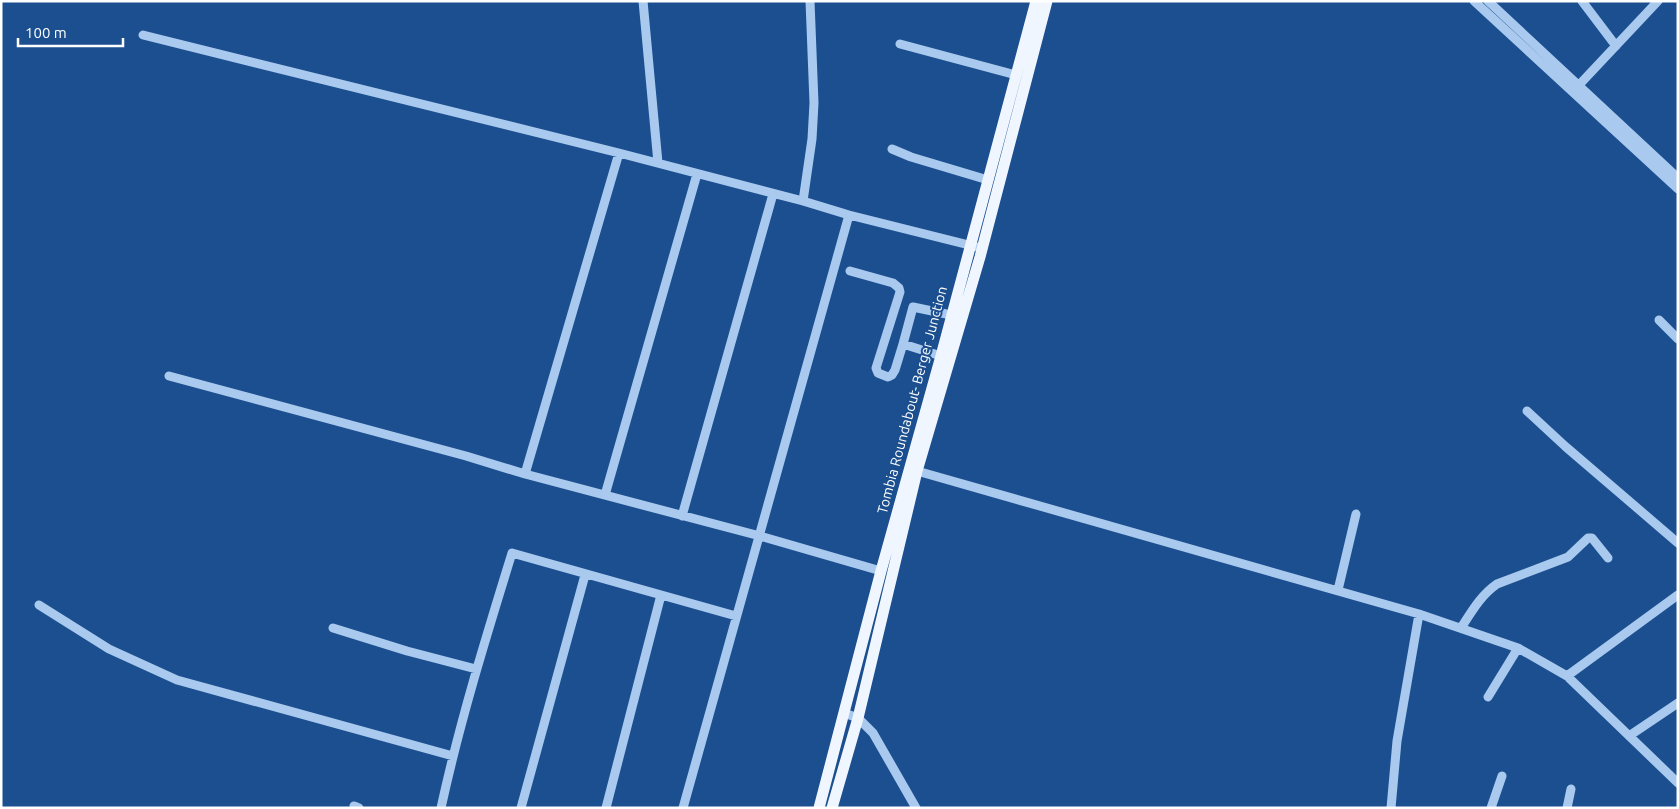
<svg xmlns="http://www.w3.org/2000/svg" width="1679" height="809" font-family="Ubuntu,sans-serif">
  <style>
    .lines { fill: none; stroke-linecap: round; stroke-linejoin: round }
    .minor { stroke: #a9c9ee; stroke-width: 9 }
    .major { stroke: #f0f6ff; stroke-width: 11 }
    .labels { text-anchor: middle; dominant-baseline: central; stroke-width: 4; stroke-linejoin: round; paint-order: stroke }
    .street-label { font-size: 14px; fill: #fff; stroke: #1b4f8f }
  </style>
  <rect width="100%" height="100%" fill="#1b4f8f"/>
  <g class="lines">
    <path class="minor" d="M 643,1 L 658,163
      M 1474,1 L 1678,189
      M 1488,1 L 1678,178
      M 1582,1 L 1616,46
      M 143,35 L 619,153 L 803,201 L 849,215 L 977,247
      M 900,44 L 1016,75
      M 1579,85 L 1658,1
      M 892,149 L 911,157 L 988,180
      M 803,201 L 812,139 L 814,103 L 810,1
      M 850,271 L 893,283 L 899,288 L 900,292 L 876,368 L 878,373 L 888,377 L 892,375 L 895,370 L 903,344
      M 1659,320 L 1678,339
      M 941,356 L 903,344 L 913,307 L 951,315
      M 169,376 L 466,456 L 525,474 L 760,536 L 881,571
      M 1527,411 L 1566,447 L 1678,543
      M 917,471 L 1419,614 L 1518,648 L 1567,676 L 1678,783
      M 525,474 L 619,153
      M 605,495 L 697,174
      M 682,516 L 773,194
      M 1338,590 L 1356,514
      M 39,605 L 109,649 L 177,680 L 453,756
      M 333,628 L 407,651 L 476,669
      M 1461,628 C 1472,611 1481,595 1497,584 L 1568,557 L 1588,538 L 1592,538 L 1608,558
      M 1567,676 L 1678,595
      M 1488,697 L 1518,648
      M 844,713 L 858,718 L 873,733 L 916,808
      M 1629,736 L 1678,703
      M 354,806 L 359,808
      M 441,808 C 460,721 486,637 512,553 L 736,616
      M 521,808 L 585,575
      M 606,808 L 661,595
      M 683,808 L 849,215
      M 1391,808 L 1397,741 L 1419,614
      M 1491,808 L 1502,776
      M 1567,808 L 1571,789"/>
    <path class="major" d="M 819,808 L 881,571 L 941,356 L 1036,1
      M 832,808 L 858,718 L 917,471 L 980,257 L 1047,1"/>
  </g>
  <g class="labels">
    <g class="street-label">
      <text transform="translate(912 400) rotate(-75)">Tombia Roundabout- Berger Junction</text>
    </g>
  </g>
  <rect width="1679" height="809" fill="none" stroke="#ffffff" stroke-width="5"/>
  <path d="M18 38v8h105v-8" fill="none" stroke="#ffffff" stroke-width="2.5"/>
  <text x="25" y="38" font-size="15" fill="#ffffff" stroke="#1b4f8f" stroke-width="4" paint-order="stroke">100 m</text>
</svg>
